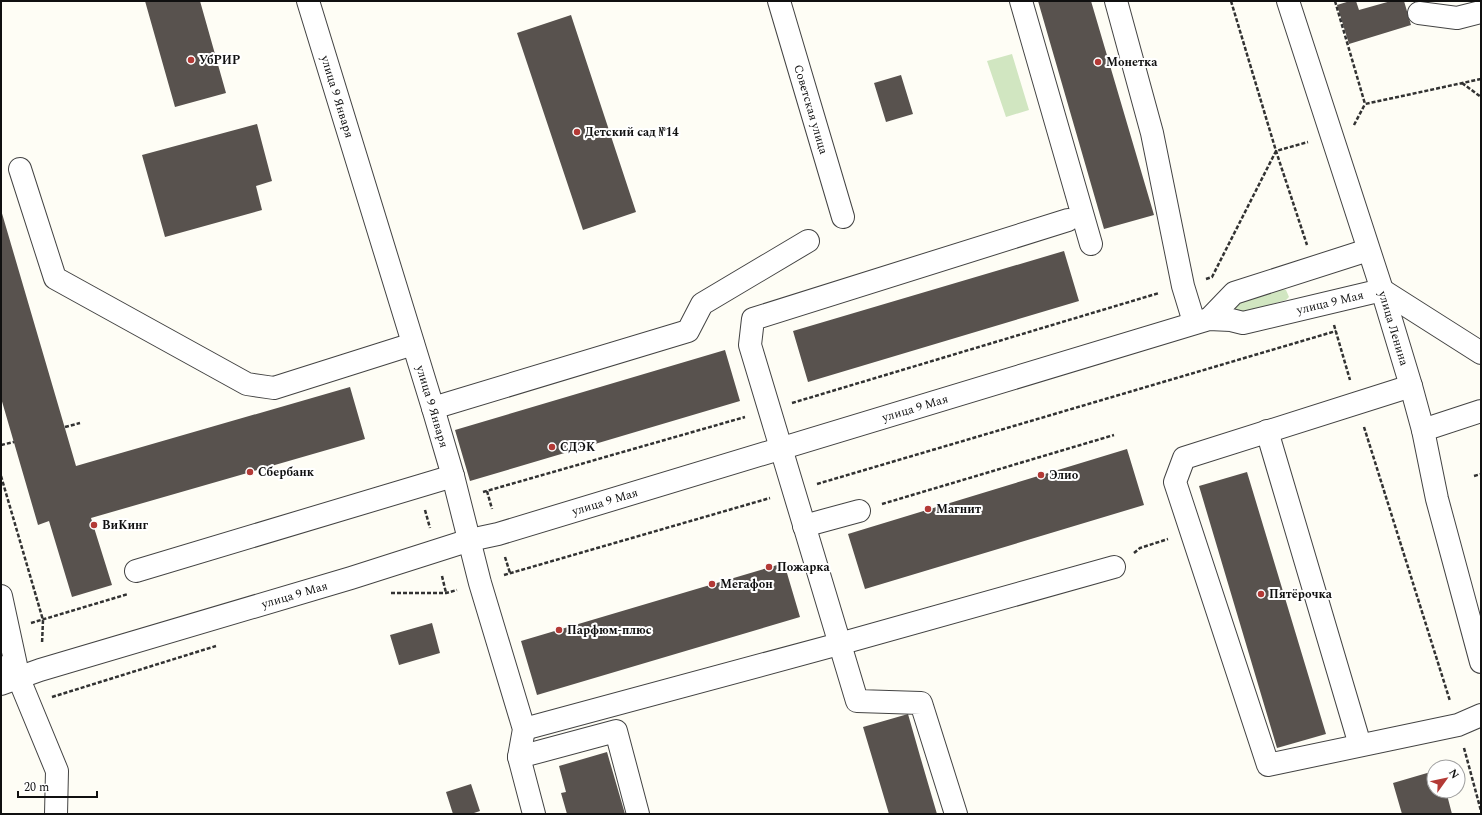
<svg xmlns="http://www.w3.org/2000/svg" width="1482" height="815" font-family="Spectral,serif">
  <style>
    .green { fill: #d1e6c1 }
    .building { fill: #58524e }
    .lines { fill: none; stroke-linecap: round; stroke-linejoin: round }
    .minor-casing { stroke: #434343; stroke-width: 24 }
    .path { stroke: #323232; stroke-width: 2.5; stroke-dasharray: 4 2; stroke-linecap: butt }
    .minor { stroke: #fff; stroke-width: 22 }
    .poi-dot { fill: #b33a36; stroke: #fff; stroke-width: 1.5 }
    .labels { text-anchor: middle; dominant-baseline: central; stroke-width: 4; stroke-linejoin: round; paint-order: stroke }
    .poi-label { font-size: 12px; font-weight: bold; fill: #101010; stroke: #fff; text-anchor: start }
    .street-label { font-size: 12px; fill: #101010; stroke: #fff }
  </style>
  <rect width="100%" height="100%" fill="#fefdf5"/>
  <path class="green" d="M 1012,54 L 1029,110 L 1006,117 L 987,61 Z
    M 1282,289 L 1286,290 L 1289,297 L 1286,300 L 1240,314 L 1233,310 L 1236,303 Z"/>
  <path class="building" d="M 145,1 L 200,1 L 226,93 L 175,107 Z
    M 1038,1 L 1091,1 L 1154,215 L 1104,229 Z
    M 1350,1 L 1356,1 L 1359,10 L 1391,1 L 1404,1 L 1411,25 L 1349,44 L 1337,5 Z
    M 571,15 L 636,212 L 583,230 L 517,33 Z
    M 901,75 L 913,114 L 886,122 L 874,83 Z
    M 257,124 L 272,181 L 256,186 L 262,210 L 165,237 L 142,155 Z
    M 1,210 L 76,466 L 350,387 L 365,439 L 91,518 L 112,585 L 72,597 L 49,521 L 38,525 L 1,398 Z
    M 1064,251 L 1079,301 L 808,382 L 793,331 Z
    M 725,350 L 740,401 L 470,481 L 455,430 Z
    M 1127,449 L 1144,505 L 865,589 L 848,534 Z
    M 1247,472 L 1326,734 L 1277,748 L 1199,486 Z
    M 784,563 L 800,617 L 537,695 L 521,641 Z
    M 432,623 L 440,653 L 399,665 L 390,635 Z
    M 908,714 L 920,756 L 937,814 L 889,814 L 863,727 Z
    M 607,752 L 625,814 L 567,814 L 561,793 L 566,792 L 559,766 Z
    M 1434,771 L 1434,791 L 1446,791 L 1452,814 L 1402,814 L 1393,783 Z
    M 471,784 L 480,811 L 471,814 L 453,814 L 446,792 Z"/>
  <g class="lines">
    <defs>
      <g id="minor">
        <path id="s1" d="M 308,1 L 433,408 L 453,476 L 480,583 L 524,729 L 519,757 L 534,814"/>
        <path id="s2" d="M 779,1 L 843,217"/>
        <path d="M 1021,1 L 1091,244"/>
        <path d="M 1116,1 L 1152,133 L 1183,286 L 1194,322"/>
        <path id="s3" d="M 1288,1 L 1382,290 L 1411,386 L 1423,430 L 1437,499 L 1481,662"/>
        <path d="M 1419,13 L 1457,18 L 1481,12"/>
        <path d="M 20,169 L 55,278 L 247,384 L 274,388 L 413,344"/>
        <path d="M 1209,319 L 1234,293 L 1368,250"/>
        <path d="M 1411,386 L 1184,458 L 1175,482 L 1268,765 L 1458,725 L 1481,715"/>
        <path d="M 433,408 L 688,331 L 702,304 L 808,241"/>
        <path d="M 1423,430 L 1481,411"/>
        <path d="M 1267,431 L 1360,745"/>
        <path d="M 804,526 L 859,511"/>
        <path d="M 136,571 L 453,476"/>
        <path d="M 1,596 L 19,679"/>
        <path d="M 1,667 L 19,679 L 57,771 L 56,814"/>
        <path id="s4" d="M 1,684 L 40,670 L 351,578 L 470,540 L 498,534 L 1209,319 L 1231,320 L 1243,323 L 1382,290 L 1481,353"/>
        <path d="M 524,729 L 839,644 L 1114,567"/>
        <path d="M 519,757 L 616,731 L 638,814"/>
        <path d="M 956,814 L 921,703 L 857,701 L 750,345 L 753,319 L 1068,220"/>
      </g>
    </defs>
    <use href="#minor" class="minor-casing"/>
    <path class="path" d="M 1231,1 L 1276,151 L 1307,245
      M 1335,1 L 1365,104 L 1481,79
      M 1462,83 L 1481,97
      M 1354,125 L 1365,104
      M 1206,279 L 1212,277 L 1276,151 L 1308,142
      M 1334,325 L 1350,380
      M 792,403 L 1159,293
      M 65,427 L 80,423
      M 1364,427 L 1450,701
      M 1,445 L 14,442
      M 1,476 L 43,620 L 42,644
      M 1474,476 L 1481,474
      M 817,484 L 1336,331
      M 487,491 L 492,509
      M 483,492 L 745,417
      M 882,504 L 1114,435
      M 425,510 L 430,528
      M 1134,553 L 1140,548 L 1168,539
      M 505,557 L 510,573
      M 504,575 L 770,498
      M 442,576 L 446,593
      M 391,593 L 446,593 L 457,590
      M 31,623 L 128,594
      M 52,697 L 216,646
      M 1464,748 L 1481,811"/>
    <use href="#minor" class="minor"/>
  </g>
  <g class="poi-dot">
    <circle cx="191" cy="60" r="4"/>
    <circle cx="1098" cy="62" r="4"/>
    <circle cx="577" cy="132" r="4"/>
    <circle cx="552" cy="447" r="4"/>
    <circle cx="250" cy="472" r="4"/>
    <circle cx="1041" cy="475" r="4"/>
    <circle cx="928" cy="509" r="4"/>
    <circle cx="94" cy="525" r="4"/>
    <circle cx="769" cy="567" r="4"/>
    <circle cx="712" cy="584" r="4"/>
    <circle cx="1261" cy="594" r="4"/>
    <circle cx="559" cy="630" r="4"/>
  </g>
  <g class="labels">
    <g class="poi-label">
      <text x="199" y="60">УбРИР</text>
      <text x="1106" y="62">Монетка</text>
      <text x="585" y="132">Детский сад №14</text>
      <text x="560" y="447">СДЭК</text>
      <text x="258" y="472">Сбербанк</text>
      <text x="1049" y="475">Элио</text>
      <text x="936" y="509">Магнит</text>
      <text x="102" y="525">ВиКинг</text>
      <text x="777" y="567">Пожарка</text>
      <text x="720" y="584">Мегафон</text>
      <text x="1269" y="594">Пятёрочка</text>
      <text x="567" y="630">Парфюм-плюс</text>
    </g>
    <g class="street-label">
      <text stroke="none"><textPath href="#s1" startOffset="100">улица 9 Января</textPath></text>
      <text stroke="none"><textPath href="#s2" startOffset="113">Советская улица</textPath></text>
      <text stroke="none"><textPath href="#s4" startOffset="1386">улица 9 Мая</textPath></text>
      <text stroke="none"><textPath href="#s3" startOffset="344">улица Ленина</textPath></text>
      <text stroke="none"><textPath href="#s1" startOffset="424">улица 9 Января</textPath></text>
      <text stroke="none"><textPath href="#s4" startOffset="955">улица 9 Мая</textPath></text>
      <text stroke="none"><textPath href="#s4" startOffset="631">улица 9 Мая</textPath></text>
      <text stroke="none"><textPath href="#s4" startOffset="307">улица 9 Мая</textPath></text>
    </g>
  </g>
  <rect width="1482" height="815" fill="none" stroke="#101010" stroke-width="4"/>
  <g transform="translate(1446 779) rotate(57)"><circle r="19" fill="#ffffff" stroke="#9f9f9f"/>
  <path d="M0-3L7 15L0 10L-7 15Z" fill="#b33a36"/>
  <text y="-6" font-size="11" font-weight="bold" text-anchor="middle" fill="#101010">N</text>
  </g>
  <path d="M18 791v6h79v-6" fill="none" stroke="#101010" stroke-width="2"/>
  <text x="24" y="791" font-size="12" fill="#101010" stroke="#ffffff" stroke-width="3" paint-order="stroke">20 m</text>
</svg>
